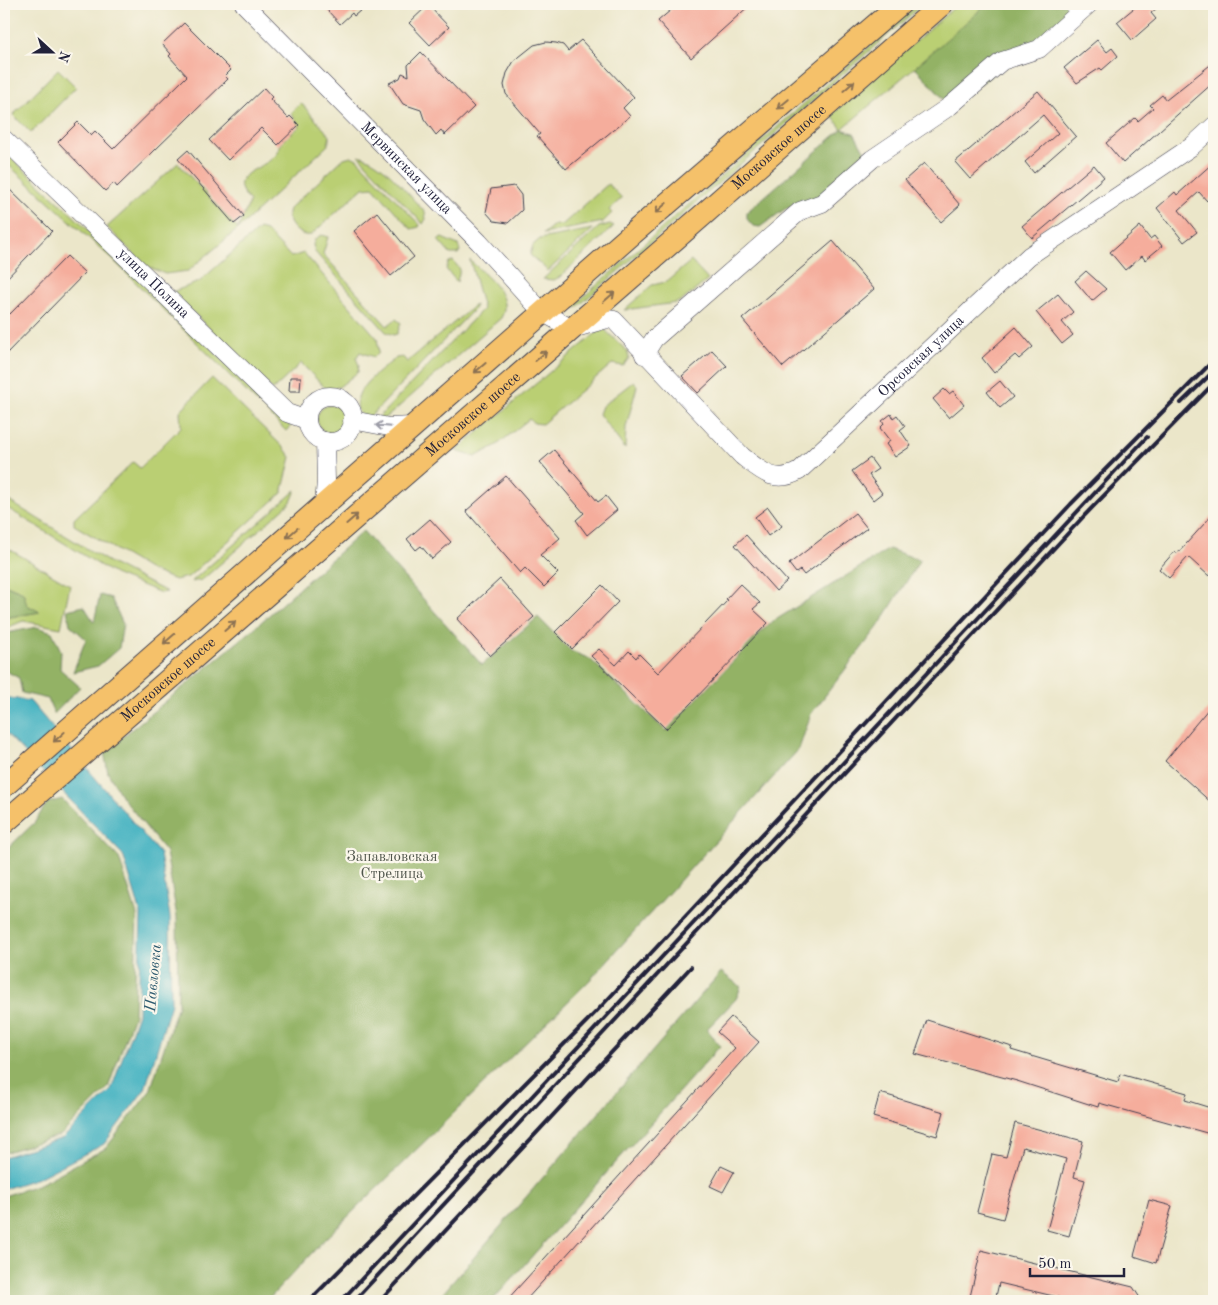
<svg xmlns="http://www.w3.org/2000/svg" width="1218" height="1305" font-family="'Old Standard TT',serif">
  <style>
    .green { fill: #bacf73; stroke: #6e7857 }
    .forest { fill: #93b265; stroke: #5a6a50 }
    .water { fill: #45b2c1; stroke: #346a7e }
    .building { fill: #f5ad9c }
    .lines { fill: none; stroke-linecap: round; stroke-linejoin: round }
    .minor-casing { stroke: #403f50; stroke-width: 19 }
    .major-casing { stroke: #403f50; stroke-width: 24 }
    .minor { stroke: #fff; stroke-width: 18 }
    .major { stroke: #f5c16b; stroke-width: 22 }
    .rail { stroke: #22223b; stroke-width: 4 }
    .oneway { stroke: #8c7253 }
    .oneway2 { stroke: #9c9ca7 }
    .labels { text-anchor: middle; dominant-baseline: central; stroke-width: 4.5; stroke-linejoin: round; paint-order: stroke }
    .street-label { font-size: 15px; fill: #22223b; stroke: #fbf7ec }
    .park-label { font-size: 15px; fill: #50564c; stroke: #fbf7ec }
    .water-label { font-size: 16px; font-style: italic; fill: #305c71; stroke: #fbf7ec }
  </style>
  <rect width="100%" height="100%" fill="#fbf7ec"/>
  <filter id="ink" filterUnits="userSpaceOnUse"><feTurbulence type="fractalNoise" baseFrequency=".02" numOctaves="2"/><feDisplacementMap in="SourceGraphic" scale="10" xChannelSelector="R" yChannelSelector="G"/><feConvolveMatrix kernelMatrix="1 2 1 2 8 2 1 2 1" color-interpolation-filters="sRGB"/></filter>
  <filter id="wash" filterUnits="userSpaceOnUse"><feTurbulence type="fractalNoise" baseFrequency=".0096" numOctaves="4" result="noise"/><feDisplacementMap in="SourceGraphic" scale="20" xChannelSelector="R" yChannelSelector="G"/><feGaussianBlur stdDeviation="1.12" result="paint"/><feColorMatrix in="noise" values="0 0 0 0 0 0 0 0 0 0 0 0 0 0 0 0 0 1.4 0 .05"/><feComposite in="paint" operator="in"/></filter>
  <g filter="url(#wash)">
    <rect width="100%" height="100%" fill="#ebe6c9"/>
    <path class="green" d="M 918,4 L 923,4 L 576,308 L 573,306 Z
      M 958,4 L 1089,4 L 950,106 L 915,67 L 842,129 L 831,115 Z
      M 58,69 L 76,87 L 31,133 L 13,115 Z
      M 301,103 L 330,136 L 328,145 L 238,229 L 188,271 L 165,274 L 146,266 L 107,227 L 178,163 L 238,229 L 250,201 C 223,174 261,171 275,156 C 279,153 278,149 280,146 C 285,138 294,132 300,126 L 291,113 Z
      M 4,151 L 94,235 L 291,426 L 286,431 L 111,258 L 4,161 Z
      M 358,155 C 385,161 406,193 425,212 L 426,219 L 423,224 Z
      M 351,156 L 357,159 L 420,225 L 419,227 L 411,229 L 373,187 L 363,188 L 311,235 C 298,238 284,220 289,209 L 344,158 Z
      M 608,184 L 622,198 L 609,210 L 612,213 L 603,222 L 543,234 L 555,224 L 562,225 Z
      M 610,224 L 614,226 L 560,277 L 554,280 L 543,279 L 599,227 Z
      M 259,229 L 266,231 L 291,257 L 304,253 L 377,338 L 379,352 L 374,357 L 360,352 L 356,358 L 359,365 L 358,372 L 339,387 L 326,389 L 301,363 L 273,390 L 172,292 L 199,282 Z
      M 593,229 L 548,271 L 530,255 L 533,245 L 540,239 Z
      M 321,235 L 328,237 L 323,254 L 387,326 L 396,319 L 401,323 L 397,334 L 393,335 L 386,332 L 315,252 L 313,245 L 315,239 Z
      M 442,238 L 458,245 L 460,251 L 458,254 L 450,254 L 438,240 Z
      M 470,260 C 484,275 514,295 501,318 L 387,417 L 375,421 L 483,309 Z
      M 453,261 L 460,269 L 457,282 L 446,269 L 449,262 Z
      M 691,261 L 708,280 L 683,300 L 676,303 L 624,310 L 652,285 L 666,282 Z
      M 475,305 L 475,308 L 368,419 L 359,413 C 349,389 380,372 396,358 L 403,357 L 407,362 Z
      M 601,329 L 604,329 L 627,351 L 629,358 L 623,366 L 612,364 L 542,424 L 534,423 L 529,419 L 497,445 L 475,457 L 456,451 Z
      M 212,378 L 284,448 L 291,457 L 282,493 L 188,577 L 175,580 L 150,570 L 74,525 L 74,519 L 133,462 L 140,468 L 181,427 L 180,411 Z
      M 634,381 L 637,386 L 626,427 L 625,449 L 599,414 L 602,406 Z
      M317 419a14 14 0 1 1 28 0a14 14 0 1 1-28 0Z
      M 296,490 L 291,502 L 202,580 L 191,582 Z
      M 4,498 L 112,564 L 167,592 L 161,593 L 114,574 L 4,506 Z
      M 4,546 L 70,585 L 61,628 L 23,621 L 4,629 L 4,618 L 39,612 L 27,605 L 23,592 L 4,584 Z"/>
    <path class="forest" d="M 987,4 L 1089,4 L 950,106 L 915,67 Z
      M 842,129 L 854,133 L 865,152 L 864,162 L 823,196 L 785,209 L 760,227 L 753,226 L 747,219 L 747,212 Z
      M 363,531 L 482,665 L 538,617 L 571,651 L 590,659 L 666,731 L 769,624 L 889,549 L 920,560 L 878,627 L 811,714 L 799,749 L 589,981 L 325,1239 L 267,1301 L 4,1301 L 4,1196 L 40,1184 L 106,1148 L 150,1091 L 178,1005 L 177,917 L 166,852 L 122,797 L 108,773 L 104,752 L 250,632 Z
      M 4,584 L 23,592 L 27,605 L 40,612 L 4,618 Z
      M 100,595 L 111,598 L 123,624 L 119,648 L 98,666 L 73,672 L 86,639 L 70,625 L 67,610 L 84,606 L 94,622 Z
      M 37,627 L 52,632 L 61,651 L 60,669 L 80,687 L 54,714 L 48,699 L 22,693 L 19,678 L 4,670 L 4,637 L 7,633 Z
      M 62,799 L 119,858 L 137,915 L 134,1015 L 108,1088 L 61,1135 L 4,1153 L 4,852 L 35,822 L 47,803 Z
      M 721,972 L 741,987 L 736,999 L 707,1029 L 720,1046 L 492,1301 L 436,1301 Z"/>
    <path class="water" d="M 4,697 L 30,701 L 160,854 L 170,917 L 171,1004 L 145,1089 L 104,1144 L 38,1178 L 4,1189 L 4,1157 L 63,1138 L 111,1090 L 138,1014 L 141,914 L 123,855 L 4,731 Z"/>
    <g id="blocks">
      <path class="building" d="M 334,4 L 368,4 L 354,16 L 352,13 L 340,24 L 327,10 Z
        M 665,4 L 751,4 L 691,58 L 658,21 L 671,10 Z
        M 1139,4 L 1162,4 L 1151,13 L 1156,19 L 1132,40 L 1117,22 Z
        M 428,5 L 449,27 L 430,45 L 409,23 Z
        M 184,23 L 231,70 L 225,76 L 228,79 L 117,187 L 114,183 L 105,191 L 58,142 L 78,122 L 91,135 L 95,131 L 113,149 L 187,76 L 169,56 L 171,54 L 162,44 Z
        M 581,40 L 634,97 L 623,108 L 630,116 L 566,169 L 537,136 L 540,134 L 506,94 L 504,85 L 507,73 L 514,61 L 534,45 L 546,42 L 556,43 L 563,45 L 568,51 Z
        M 1097,40 L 1107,52 L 1112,48 L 1118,56 L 1102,70 L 1100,68 L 1077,83 L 1064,68 Z
        M 421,52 L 474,107 L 445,135 L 441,130 L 436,135 L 424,119 L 421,110 L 403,104 L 389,83 L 400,78 L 402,73 L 409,76 L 408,65 Z
        M 1214,62 L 1214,82 L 1123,163 L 1106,143 L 1135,118 L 1138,121 L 1153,108 L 1150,105 L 1162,95 L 1166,100 Z
        M 264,88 L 272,97 L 270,99 L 288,118 L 290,116 L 299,125 L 278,145 L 261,128 L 228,160 L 209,140 Z
        M 1038,91 L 1076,136 L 1034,173 L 1025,162 L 1058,133 L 1043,115 L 970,179 L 955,162 Z
        M 188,150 L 244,216 L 234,224 L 178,159 Z
        M 1214,162 L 1214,194 L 1207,201 L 1199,192 L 1179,210 L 1197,232 L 1184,242 L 1157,208 L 1175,192 L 1177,195 Z
        M 924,163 L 960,205 L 941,222 L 905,180 Z
        M 1094,165 L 1104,177 L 1032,238 L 1022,226 Z
        M 4,184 L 52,231 L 4,281 Z
        M 514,186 L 521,195 L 522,210 L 508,223 L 494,221 L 486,212 L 491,189 Z
        M 377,212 L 414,257 L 391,276 L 354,231 Z
        M 1140,226 L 1150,239 L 1154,236 L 1162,246 L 1145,260 L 1142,256 L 1125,270 L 1110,252 Z
        M 833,241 L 874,289 L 783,367 L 742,319 Z
        M 67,256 L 85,273 L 4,356 L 4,308 L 10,314 Z
        M 1086,271 L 1106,289 L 1092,301 L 1075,281 Z
        M 1058,294 L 1073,312 L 1062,322 L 1073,335 L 1062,344 L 1036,312 Z
        M 1016,327 L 1033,347 L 1019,359 L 1015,355 L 994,373 L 982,358 Z
        M 712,350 L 727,366 L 698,393 L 682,376 Z
        M 290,377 L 301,377 L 300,391 L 289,391 Z
        M 1000,381 L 1013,397 L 1000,408 L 987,392 Z
        M 944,389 L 949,394 L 953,391 L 964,405 L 949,418 L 933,399 Z
        M 891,414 L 893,418 L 897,415 L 905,426 L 900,430 L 911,446 L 895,457 L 886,444 L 890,441 L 880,428 L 884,424 L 882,421 Z
        M 554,450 L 598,502 L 606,496 L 617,510 L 587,535 L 576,520 L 584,513 L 540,462 Z
        M 870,458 L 878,469 L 869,475 L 882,493 L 873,500 L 852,471 Z
        M 506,476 L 560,538 L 540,555 L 558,573 L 544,587 L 525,568 L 520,573 L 466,511 Z
        M 768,507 L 782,526 L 768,536 L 755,517 Z
        M 855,513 L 867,528 L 804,575 L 800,570 L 796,573 L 789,564 Z
        M 1214,513 L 1214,571 L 1209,576 L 1188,557 L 1169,578 L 1159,569 L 1175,551 L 1177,554 Z
        M 430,519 L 451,542 L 432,559 L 421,546 L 416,550 L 407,539 Z
        M 746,535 L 787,581 L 776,591 L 735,545 Z
        M 500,579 L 534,617 L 490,656 L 457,619 Z
        M 740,584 L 760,603 L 753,609 L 768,623 L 666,729 L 591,656 L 599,649 L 616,665 L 629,651 L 636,658 L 639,654 L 658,673 L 728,600 L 726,599 Z
        M 602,585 L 618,602 L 572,649 L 555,632 Z
        M 1214,702 L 1214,805 L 1165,761 Z
        M 731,1017 L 759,1042 L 525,1301 L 506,1301 L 735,1048 L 717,1032 Z
        M 927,1020 L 1012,1047 L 1011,1050 L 1118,1082 L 1120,1074 L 1187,1093 L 1185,1100 L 1214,1109 L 1214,1135 L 1099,1103 L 1098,1107 L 1017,1081 L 915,1054 Z
        M 880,1093 L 944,1112 L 937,1136 L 873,1117 Z
        M 1015,1123 L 1083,1141 L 1074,1177 L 1085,1180 L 1069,1236 L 1047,1230 L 1066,1159 L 1023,1147 L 1003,1219 L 977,1212 L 992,1154 L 1006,1157 Z
        M 721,1166 L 734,1172 L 723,1192 L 710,1186 Z
        M 1149,1200 L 1172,1206 L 1156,1263 L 1134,1256 Z
        M 981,1250 L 1133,1287 L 1142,1301 L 1074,1301 L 999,1283 L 995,1301 L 969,1301 Z"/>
    </g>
  </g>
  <g filter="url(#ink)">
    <use href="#blocks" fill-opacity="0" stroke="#403f50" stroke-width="1"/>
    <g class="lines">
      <defs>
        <g id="minor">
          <path id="s1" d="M 244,4 L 479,242 L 542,312 L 572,329 L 607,319 L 614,320 L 742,456 C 761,471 775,485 799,471 L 1029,256 L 1191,147 L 1214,126"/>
          <path id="s2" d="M 4,139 L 287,413 L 307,420"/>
          <path d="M 644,355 L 654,339 L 800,211 L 822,203 L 872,159 L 950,106 L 1002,61 L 1039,49 L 1089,4"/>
          <circle cx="330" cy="419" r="23"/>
          <path d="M 352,420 L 389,427 L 413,426"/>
          <path d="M 324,505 L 326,481 L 325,441"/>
        </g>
        <g id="major">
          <path d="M 4,786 L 632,234 L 900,4"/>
          <path id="s3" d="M 4,823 L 704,214 L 942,4"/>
        </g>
      </defs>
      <use href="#minor" class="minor-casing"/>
      <use href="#major" class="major-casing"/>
      <use href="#minor" class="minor"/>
      <use href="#major" class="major"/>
      <path class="rail" d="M 1181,403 L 1214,371
        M 309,1301 L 595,1013 L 1071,504 L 1214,360
        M 341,1301 L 1147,437
        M 354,1301 L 1084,516 L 1214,383
        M 380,1301 L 691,967"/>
    </g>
    <defs><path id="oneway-shaft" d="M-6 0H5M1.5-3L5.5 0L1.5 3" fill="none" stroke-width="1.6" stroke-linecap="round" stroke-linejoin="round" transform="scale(1.25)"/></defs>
    <g class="oneway">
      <use href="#oneway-shaft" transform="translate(849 86) rotate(-41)"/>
      <use href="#oneway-shaft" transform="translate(783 104) rotate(140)"/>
      <use href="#oneway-shaft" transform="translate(661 208) rotate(139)"/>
      <use href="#oneway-shaft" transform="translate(609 297) rotate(-41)"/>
      <use href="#oneway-shaft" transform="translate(541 356) rotate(-41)"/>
      <use href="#oneway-shaft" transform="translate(480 368) rotate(139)"/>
      <use href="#oneway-shaft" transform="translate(352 519) rotate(-41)"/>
      <use href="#oneway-shaft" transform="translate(292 533) rotate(139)"/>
      <use href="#oneway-shaft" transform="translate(230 626) rotate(-41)"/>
      <use href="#oneway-shaft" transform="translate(169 639) rotate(139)"/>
      <use href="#oneway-shaft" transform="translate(59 737) rotate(138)"/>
    </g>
    <use class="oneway2" href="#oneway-shaft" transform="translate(383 426) rotate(-174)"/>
  </g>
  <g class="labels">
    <g class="street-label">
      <text stroke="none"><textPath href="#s3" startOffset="1028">Московское шоссе</textPath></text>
      <text stroke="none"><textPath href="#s1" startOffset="231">Мервинская улица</textPath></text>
      <text stroke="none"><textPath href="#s2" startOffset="208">улица Полина</textPath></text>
      <text stroke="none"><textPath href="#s1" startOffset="925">Орсовская улица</textPath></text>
      <text stroke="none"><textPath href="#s3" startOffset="622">Московское шоссе</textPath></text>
      <text stroke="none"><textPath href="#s3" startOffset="218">Московское шоссе</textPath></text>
    </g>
    <g class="park-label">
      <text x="392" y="857">Запавловская<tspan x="392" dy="17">Стрелица</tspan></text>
    </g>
    <g class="water-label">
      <text transform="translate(154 978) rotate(-85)">Павловка</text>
    </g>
  </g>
  <rect width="1218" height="1305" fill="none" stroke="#fbf7ec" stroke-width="20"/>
  <g transform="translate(52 52) rotate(111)" stroke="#fbf7ec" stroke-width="4" paint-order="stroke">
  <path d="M0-4L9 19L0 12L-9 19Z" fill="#22223b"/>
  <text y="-8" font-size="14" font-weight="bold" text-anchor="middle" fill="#22223b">N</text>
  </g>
  <path d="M1030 1268v8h94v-8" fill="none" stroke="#22223b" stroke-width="2.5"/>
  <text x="1038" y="1268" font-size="15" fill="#22223b" stroke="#fbf7ec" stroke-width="4" paint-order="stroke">50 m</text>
</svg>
